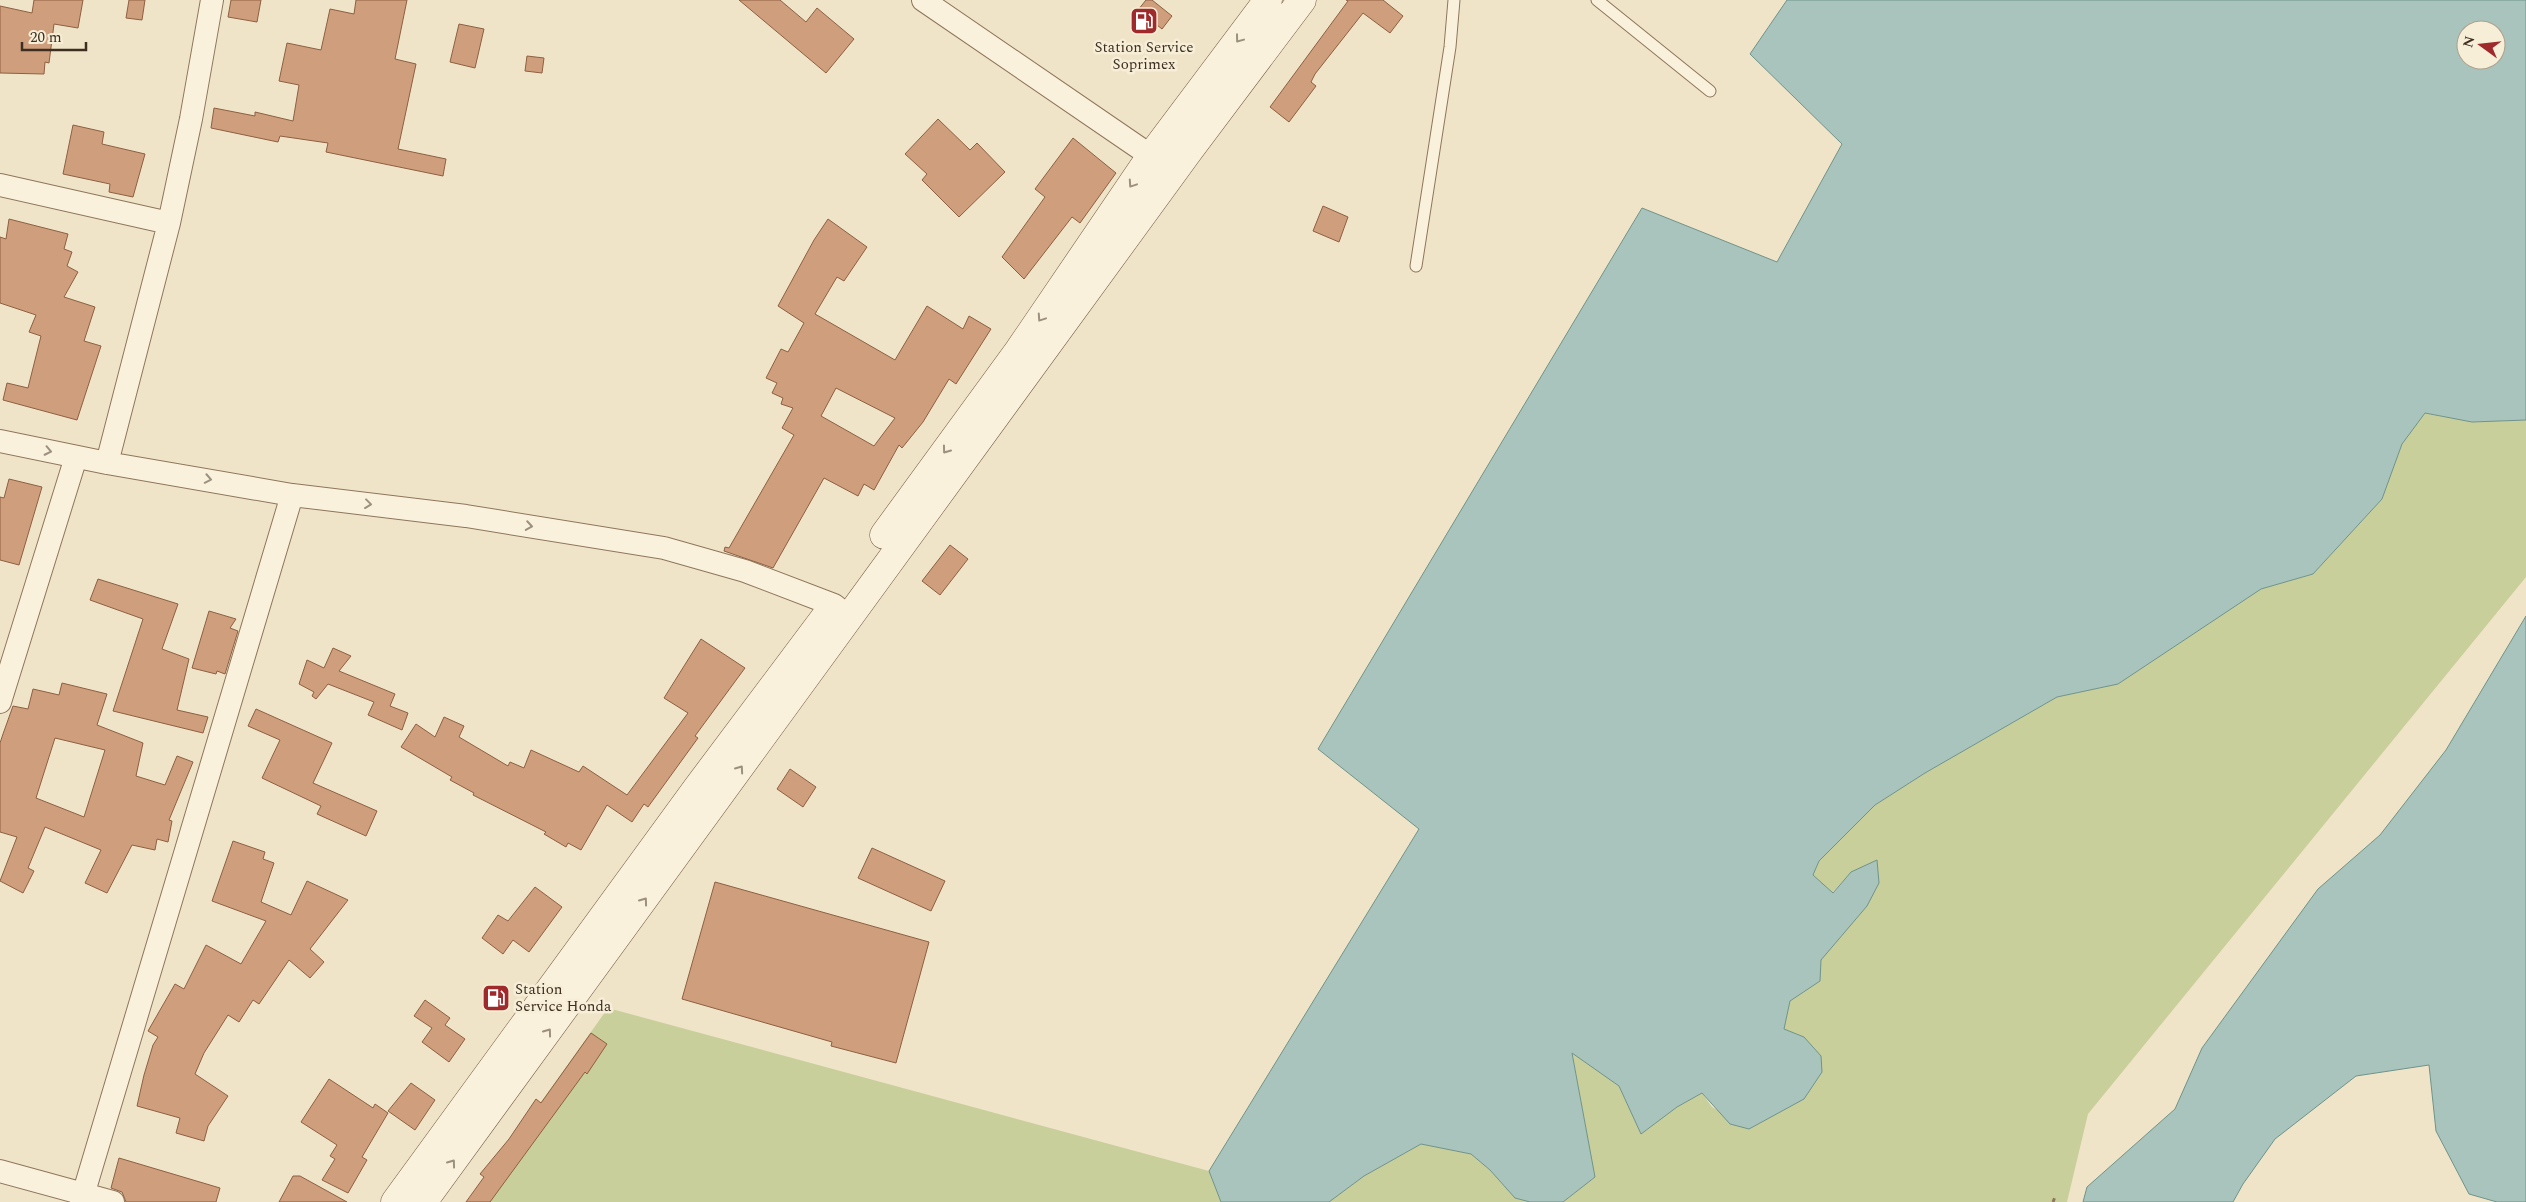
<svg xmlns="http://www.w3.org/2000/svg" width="2526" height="1202" font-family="Spectral,serif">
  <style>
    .green { fill: #c9cf9b }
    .water { fill: #a9c4bc; stroke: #6f938a; fill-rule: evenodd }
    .building { fill: #cf9f7d; stroke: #8d5f41; fill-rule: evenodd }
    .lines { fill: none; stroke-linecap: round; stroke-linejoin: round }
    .service-casing { stroke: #8d765c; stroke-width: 13 }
    .minor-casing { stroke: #8d765c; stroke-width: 24 }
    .secondary-casing { stroke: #6f573f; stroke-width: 29 }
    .path { stroke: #8d765c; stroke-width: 3; stroke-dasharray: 4 2.5; stroke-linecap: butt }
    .service { stroke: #faf1dc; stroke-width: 11 }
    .minor { stroke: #faf1dc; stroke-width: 22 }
    .secondary { stroke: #faf1dc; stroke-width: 28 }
    .oneway { stroke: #9c907e }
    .labels { text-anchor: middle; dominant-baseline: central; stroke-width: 5; stroke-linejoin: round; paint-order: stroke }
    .poi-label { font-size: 15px; fill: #3d2e20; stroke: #f7eed8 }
  </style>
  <rect width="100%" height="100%" fill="#f0e4c8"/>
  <path class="green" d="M 2425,413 L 2472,422 L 2526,420 L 2526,577 L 2088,1114 L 2067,1202 L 1563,1202 L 1595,1177 L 1572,1052 L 1619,1086 L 1641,1134 L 1677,1107 L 1702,1093 L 1712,1107 L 1749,1129 L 1773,1115 L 1804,1037 L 1784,1029 L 1790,1001 L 1820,981 L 1820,960 L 1867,906 L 1851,872 L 1832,893 L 1813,875 L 1819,861 L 1875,805 L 1925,773 L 2057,697 L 2118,684 L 2261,589 L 2313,574 L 2382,499 L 2402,444 Z
    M 608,1008 L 1209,1171 L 1221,1202 L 470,1202 Z
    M 1421,1144 L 1471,1154 L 1490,1170 L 1515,1198 L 1530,1202 L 1329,1202 L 1364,1176 Z"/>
  <path class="water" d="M 1787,0 L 2526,0 L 2526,420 L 2472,422 L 2425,413 L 2402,444 L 2382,499 L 2313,574 L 2261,589 L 2118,684 L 2057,697 L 1925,773 L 1875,805 L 1819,861 L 1813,875 L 1833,893 L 1851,872 L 1877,860 L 1879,883 L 1867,906 L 1821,960 L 1820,981 L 1790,1001 L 1784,1029 L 1804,1037 L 1821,1056 L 1822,1072 L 1804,1099 L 1749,1129 L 1730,1124 L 1702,1093 L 1677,1107 L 1641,1134 L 1619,1086 L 1572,1053 L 1595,1177 L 1563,1202 L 1530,1202 L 1515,1198 L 1490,1170 L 1471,1154 L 1421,1144 L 1364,1176 L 1329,1202 L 1221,1202 L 1209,1171 L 1419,829 L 1318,749 L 1642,208 L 1777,262 L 1842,144 L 1750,54 ZM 2466,30 L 2496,30 L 2496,60 L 2466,60 Z
    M 2526,616 L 2526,1202 L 2497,1202 L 2469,1194 L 2436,1131 L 2429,1065 L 2356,1076 L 2275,1139 L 2243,1184 L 2233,1202 L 2083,1202 L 2087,1187 L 2175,1109 L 2202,1048 L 2318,889 L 2380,835 L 2446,750 Z"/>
  <path class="building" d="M 34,0 L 83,0 L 78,28 L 54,24 L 49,63 L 45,62 L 44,74 L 0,73 L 0,6 L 32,13 Z
    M 129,0 L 145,0 L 142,20 L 126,18 Z
    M 231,0 L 261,0 L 257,22 L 228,17 Z
    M 356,0 L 407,0 L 395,59 L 416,64 L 398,149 L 446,159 L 443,176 L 326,152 L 328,143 L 280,136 L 278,142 L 211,128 L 214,108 L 255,116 L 255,112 L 293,121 L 299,85 L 279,81 L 287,43 L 321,50 L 330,9 L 354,14 Z
    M 739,0 L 780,0 L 806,22 L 817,8 L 854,39 L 826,73 Z
    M 1146,0 L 1152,0 L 1172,16 L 1162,29 L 1138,10 Z
    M 1346,0 L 1383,0 L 1403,16 L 1390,33 L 1363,13 L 1315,74 L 1311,82 L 1316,86 L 1289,122 L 1270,107 L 1348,1 Z
    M 459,24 L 484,29 L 475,68 L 450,62 Z
    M 527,56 L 544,58 L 542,73 L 525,71 Z
    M 938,119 L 970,150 L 977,143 L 1005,172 L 959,217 L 922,180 L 927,174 L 905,154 Z
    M 73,125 L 104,132 L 102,144 L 145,154 L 133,197 L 109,192 L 110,184 L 63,174 Z
    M 1073,138 L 1116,173 L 1080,223 L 1072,217 L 1024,279 L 1002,257 L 1045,197 L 1035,189 Z
    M 1323,206 L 1348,217 L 1339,242 L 1313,231 Z
    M 9,219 L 68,234 L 64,249 L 72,252 L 67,266 L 78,272 L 64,297 L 95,307 L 84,341 L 101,346 L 77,420 L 3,400 L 7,383 L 28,388 L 41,336 L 29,332 L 36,315 L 0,303 L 0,237 L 6,239 Z
    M 828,219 L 867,247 L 844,281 L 837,277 L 815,314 L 895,360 L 927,306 L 963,329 L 969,316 L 991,329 L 956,384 L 949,379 L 923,422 L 902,448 L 899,445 L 874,490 L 864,484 L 858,496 L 824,478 L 773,568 L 724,551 L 725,547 L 729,548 L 794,435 L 782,428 L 793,408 L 781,404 L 783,398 L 772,393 L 777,383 L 766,378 L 781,349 L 788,352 L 804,323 L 778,306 L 814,240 ZM 836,388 L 895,418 L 874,446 L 821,416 Z
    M 9,479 L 42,487 L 19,565 L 0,560 L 0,497 L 4,498 Z
    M 950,545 L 968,559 L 940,595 L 922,581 Z
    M 98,579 L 178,604 L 162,649 L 189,659 L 177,710 L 208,717 L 203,733 L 113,711 L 143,619 L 90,600 Z
    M 209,611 L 236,619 L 230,628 L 238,631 L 225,674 L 217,671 L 216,674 L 192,668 Z
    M 701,639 L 745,668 L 695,736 L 698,738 L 648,807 L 644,804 L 632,822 L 607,805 L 581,850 L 568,843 L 566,847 L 544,834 L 546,832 L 473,795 L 474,793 L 450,780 L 452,777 L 401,747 L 416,724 L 435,737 L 444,717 L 464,726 L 459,737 L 508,766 L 510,762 L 524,768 L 531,750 L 579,772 L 583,766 L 627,795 L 688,713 L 664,698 Z
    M 333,648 L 351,656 L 339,671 L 395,694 L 390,706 L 408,713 L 402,730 L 368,715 L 374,702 L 328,684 L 316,699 L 312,696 L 314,692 L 299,684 L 307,660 L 324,668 Z
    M 62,683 L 107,694 L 97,725 L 143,743 L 136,776 L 165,785 L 177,756 L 193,762 L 169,820 L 172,821 L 168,842 L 157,839 L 155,850 L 132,845 L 107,893 L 85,883 L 101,850 L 45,827 L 28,868 L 34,871 L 23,893 L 0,881 L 17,837 L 0,832 L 0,743 L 3,734 L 13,706 L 28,709 L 33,689 L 59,695 ZM 55,738 L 105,750 L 84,817 L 36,798 Z
    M 256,709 L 332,743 L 313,783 L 377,811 L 366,836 L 317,814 L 321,806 L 262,778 L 280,740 L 248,726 Z
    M 790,769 L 816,787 L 803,807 L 777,789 Z
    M 233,841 L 265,852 L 263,859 L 274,863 L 261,902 L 291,915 L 307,881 L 348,900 L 310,949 L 324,962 L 310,978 L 289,960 L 259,1004 L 253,1000 L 239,1022 L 228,1015 L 204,1053 L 195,1074 L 228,1096 L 208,1126 L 204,1141 L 176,1133 L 180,1118 L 137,1106 L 144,1075 L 153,1045 L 158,1037 L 148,1031 L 175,984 L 184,989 L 206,945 L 241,964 L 266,921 L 212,901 Z
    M 872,848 L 945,881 L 931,911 L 858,878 Z
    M 715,882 L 929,942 L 896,1063 L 831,1046 L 832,1042 L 682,999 Z
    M 535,887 L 562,907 L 529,952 L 513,940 L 503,954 L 482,938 L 498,915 L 508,921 Z
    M 425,1000 L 450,1018 L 445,1025 L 465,1039 L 449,1062 L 422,1042 L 432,1028 L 414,1016 Z
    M 591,1033 L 607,1044 L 587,1074 L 585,1072 L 490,1202 L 466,1202 L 484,1177 L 480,1174 L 509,1139 L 536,1099 L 541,1103 Z
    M 329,1079 L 373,1108 L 375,1104 L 388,1113 L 362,1157 L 367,1160 L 348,1193 L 322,1180 L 335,1159 L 330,1156 L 337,1145 L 301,1122 Z
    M 411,1083 L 435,1100 L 415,1130 L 388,1111 Z
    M 119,1158 L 220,1188 L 216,1202 L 126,1202 L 122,1192 L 111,1188 Z
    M 293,1176 L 300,1176 L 347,1202 L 279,1202 Z"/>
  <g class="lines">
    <defs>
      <path id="service" d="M 1597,0 L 1710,91
        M 1416,266 L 1450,47 L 1454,0"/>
      <path id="minor" d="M 923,0 L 1151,156
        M 0,185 L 169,223
        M 0,441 L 107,463 L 292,495 L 466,516 L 664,548 L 745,571 L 834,605 L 847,615
        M 107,463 L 169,223 L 191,119 L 212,0
        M 0,702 L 76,457
        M 0,1171 L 113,1202
        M 81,1202 L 292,495"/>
      <path id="secondary" d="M 884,535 L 1019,350 L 1151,156 L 1268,0
        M 395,1202 L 697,788 L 829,612
        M 423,1202 L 1188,152 L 1302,0"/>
    </defs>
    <use href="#service" class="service-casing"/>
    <use href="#minor" class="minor-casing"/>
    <use href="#secondary" class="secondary-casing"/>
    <path class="path" d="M 2053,1202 L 2055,1197"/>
    <use href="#service" class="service"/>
    <use href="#minor" class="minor"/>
    <use href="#secondary" class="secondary"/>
  </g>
  <defs><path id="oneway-chevron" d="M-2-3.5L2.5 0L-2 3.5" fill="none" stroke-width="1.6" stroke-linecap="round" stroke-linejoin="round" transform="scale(1.25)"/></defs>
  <g class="oneway">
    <use href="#oneway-chevron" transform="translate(1239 39) rotate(127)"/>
    <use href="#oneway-chevron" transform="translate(1132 184) rotate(124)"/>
    <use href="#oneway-chevron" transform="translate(1041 318) rotate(124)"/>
    <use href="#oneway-chevron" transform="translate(946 450) rotate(126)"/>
    <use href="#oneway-chevron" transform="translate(48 451) rotate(12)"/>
    <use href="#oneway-chevron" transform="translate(208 479) rotate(11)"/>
    <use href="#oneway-chevron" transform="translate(368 504) rotate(7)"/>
    <use href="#oneway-chevron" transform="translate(529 526) rotate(9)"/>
    <use href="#oneway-chevron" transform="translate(740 769) rotate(-55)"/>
    <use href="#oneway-chevron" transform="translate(644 901) rotate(-54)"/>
    <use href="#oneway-chevron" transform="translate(548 1032) rotate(-54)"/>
    <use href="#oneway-chevron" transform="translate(452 1163) rotate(-54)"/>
  </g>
  <defs>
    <symbol id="fuel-square" viewBox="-11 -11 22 22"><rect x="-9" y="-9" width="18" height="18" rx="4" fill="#9e2a2b" stroke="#f7eed8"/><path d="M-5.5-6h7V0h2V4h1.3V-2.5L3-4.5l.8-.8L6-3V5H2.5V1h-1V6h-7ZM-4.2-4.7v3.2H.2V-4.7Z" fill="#fff"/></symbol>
  </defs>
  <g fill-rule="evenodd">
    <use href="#fuel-square" x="1128" y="5" width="32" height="32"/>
    <use href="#fuel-square" x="480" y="982" width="32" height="32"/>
  </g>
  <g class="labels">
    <g class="poi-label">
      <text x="1144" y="47">Station Service<tspan x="1144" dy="17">Soprimex</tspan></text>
      <text x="515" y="989" text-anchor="start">Station<tspan x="515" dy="17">Service Honda</tspan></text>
    </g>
  </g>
  <g transform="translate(2481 45) rotate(285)"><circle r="24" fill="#f7eed8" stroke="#ada18e"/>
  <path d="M0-4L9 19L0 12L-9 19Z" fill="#9e2a2b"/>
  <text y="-8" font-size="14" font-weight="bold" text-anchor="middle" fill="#3d2e20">N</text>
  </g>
  <path d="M22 42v8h64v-8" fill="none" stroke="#3d2e20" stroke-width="2.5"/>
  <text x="30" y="42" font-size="15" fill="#3d2e20" stroke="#f7eed8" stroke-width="4" paint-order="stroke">20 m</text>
</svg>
